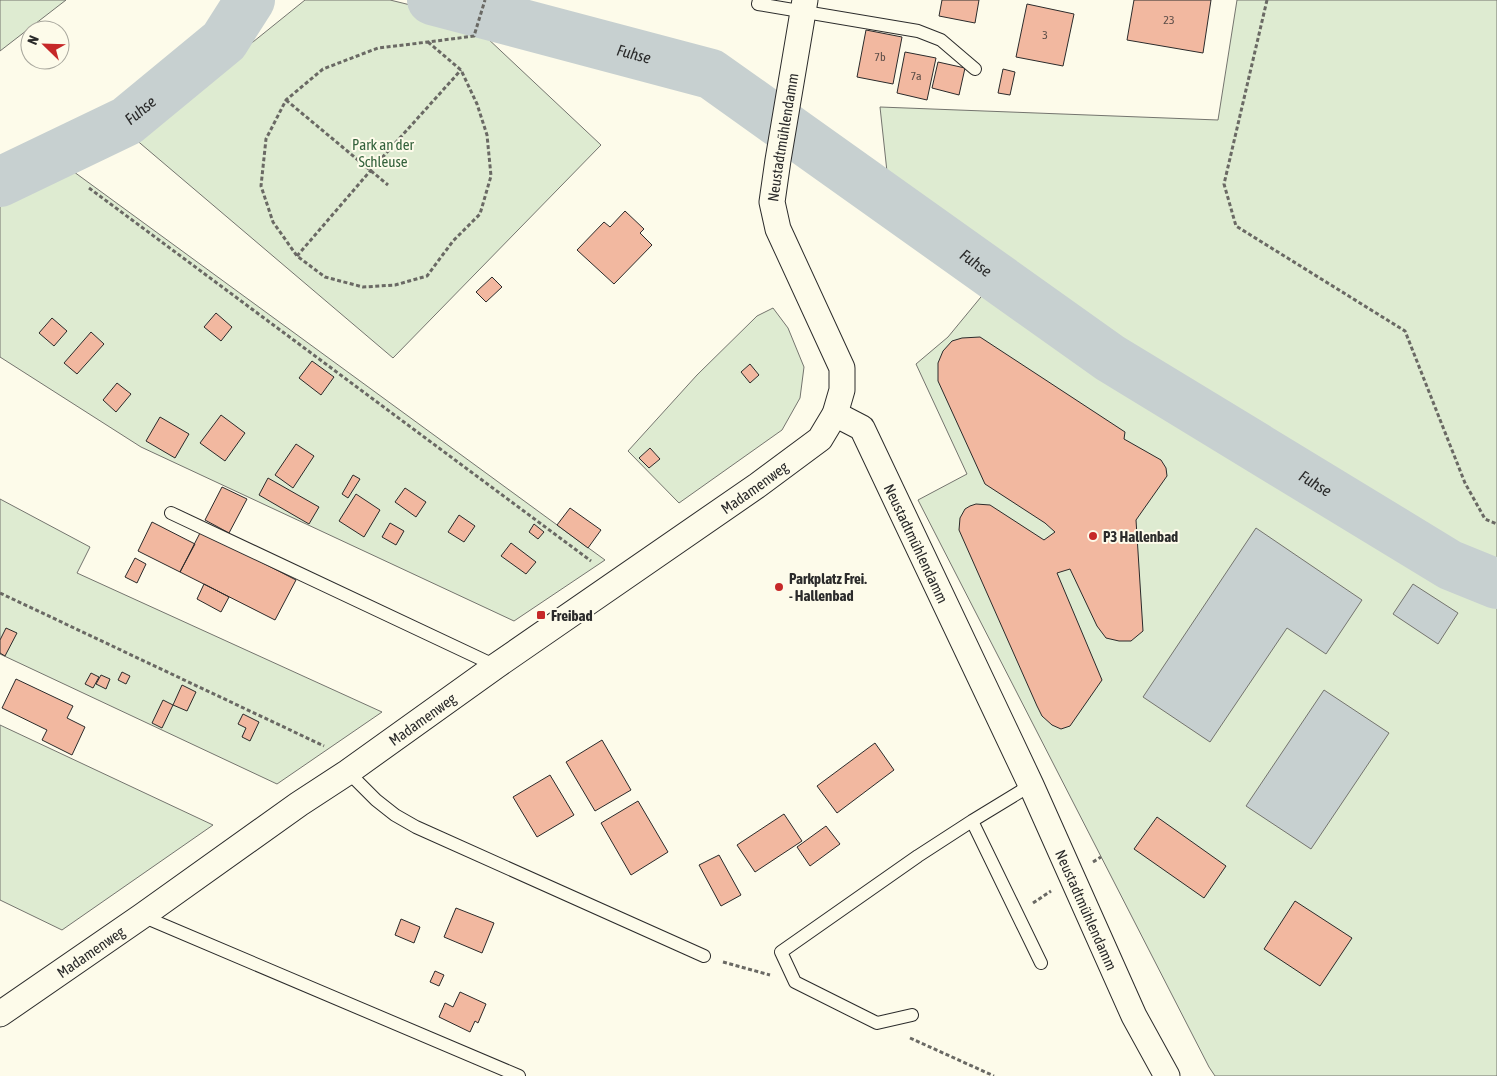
<svg xmlns="http://www.w3.org/2000/svg" width="1497" height="1076" font-family="'Asap Condensed',sans-serif">
  <style>
    .green { fill: #deebd1; stroke: #74746e }
    .water { fill: #c7d0d0; stroke: #74746e }
    .lines { fill: none; stroke-linecap: round; stroke-linejoin: round }
    .river { stroke: #c7d0d0; stroke-width: 50 }
    .building { fill: #f2b8a0; stroke: #2b2b2b }
    .lane-casing { stroke: #2b2b2b; stroke-width: 14 }
    .street-casing { stroke: #2b2b2b; stroke-width: 27 }
    .path { stroke: #6a6964; stroke-width: 3; stroke-dasharray: 4 2.5; stroke-linecap: butt }
    .lane { stroke: #fdfbea; stroke-width: 12 }
    .street { stroke: #fdfbea; stroke-width: 25 }
    .poi-dot { fill: #c62828; stroke: #fdfbea; stroke-width: 2 }
    .labels { text-anchor: middle; dominant-baseline: central; stroke-width: 4; stroke-linejoin: round; paint-order: stroke }
    .number-label { font-size: 12px; fill: #5d4e48 }
    .street-label { font-size: 15px; fill: #2b2b2b; stroke: #fdfbea }
    .park-label { font-size: 15px; fill: #34623c; stroke: #fdfbea }
    .poi-label { font-size: 15px; font-weight: bold; fill: #2b2b2b; stroke: #fdfbea; text-anchor: start }
    .water-label { font-size: 16px; font-style: italic; fill: #2b2b2b; stroke: #fdfbea }
  </style>
  <rect width="100%" height="100%" fill="#fdfbea"/>
  <path class="green" d="M 0,0 L 66,0 L 0,51 Z
    M 305,0 L 390,0 L 488,24 L 485,36 L 601,145 L 393,358 L 134,138 Z
    M 1237,0 L 1497,0 L 1497,1076 L 1215,1076 L 1209,1067 L 918,500 L 967,474 L 916,364 L 948,337 L 990,286 L 892,218 L 880,107 L 1218,120 Z
    M 70,169 L 605,560 L 514,621 L 141,447 L 0,357 L 0,203 Z
    M 773,308 L 788,328 L 804,367 L 800,398 L 782,430 L 679,503 L 628,451 L 697,375 L 757,316 Z
    M 0,499 L 90,547 L 77,573 L 382,712 L 277,784 L 0,654 Z
    M 0,725 L 213,825 L 62,930 L 0,900 Z"/>
  <path class="water" d="M 1256,528 L 1362,600 L 1326,654 L 1287,628 L 1210,742 L 1143,697 Z
    M 1413,584 L 1458,613 L 1438,644 L 1393,614 Z
    M 1324,690 L 1389,733 L 1311,849 L 1246,806 Z"/>
  <g class="lines">
    <g class="river">
      <path id="s1" d="M 432,0 L 711,74 L 1110,358 L 1450,565 L 1497,584"/>
      <path id="s2" d="M 0,182 L 127,121 L 224,41 L 250,0"/>
    </g>
  </g>
  <path class="building" d="M 942,0 L 979,0 L 975,23 L 939,16 Z
    M 1134,0 L 1211,0 L 1203,53 L 1127,40 Z
    M 1027,4 L 1074,14 L 1063,66 L 1016,57 Z
    M 866,30 L 902,37 L 893,84 L 857,77 Z
    M 905,52 L 936,58 L 927,100 L 897,93 Z
    M 938,62 L 965,68 L 959,95 L 932,88 Z
    M 1003,69 L 1015,72 L 1010,95 L 998,93 Z
    M 625,211 L 644,229 L 640,233 L 652,245 L 614,284 L 577,250 L 604,222 L 610,227 Z
    M 492,277 L 502,287 L 486,302 L 476,292 Z
    M 216,313 L 232,327 L 221,341 L 204,327 Z
    M 52,318 L 67,331 L 54,346 L 39,333 Z
    M 91,332 L 104,344 L 77,374 L 64,363 Z
    M 980,337 L 1125,432 L 1124,439 L 1161,460 L 1166,468 L 1167,476 L 1136,520 L 1143,631 L 1131,641 L 1119,641 L 1106,638 L 1097,626 L 1070,569 L 1057,573 L 1102,680 L 1070,726 L 1061,729 L 1052,725 L 1042,716 L 1037,706 L 959,530 L 960,518 L 965,509 L 970,506 L 976,504 L 990,505 L 1044,540 L 1055,532 L 1045,523 L 985,484 L 938,381 L 938,363 L 943,351 L 952,341 L 962,338 Z
    M 312,361 L 334,377 L 321,395 L 299,378 Z
    M 750,364 L 759,375 L 750,383 L 741,372 Z
    M 117,383 L 131,394 L 116,412 L 103,400 Z
    M 221,415 L 245,433 L 225,461 L 200,443 Z
    M 160,417 L 189,434 L 175,458 L 146,441 Z
    M 296,444 L 314,456 L 293,488 L 275,475 Z
    M 650,448 L 660,459 L 649,468 L 639,458 Z
    M 353,475 L 360,479 L 348,498 L 342,494 Z
    M 268,478 L 319,507 L 309,524 L 259,495 Z
    M 222,487 L 247,499 L 229,533 L 205,520 Z
    M 405,488 L 426,502 L 416,517 L 395,502 Z
    M 356,494 L 380,510 L 364,537 L 339,521 Z
    M 570,508 L 601,530 L 588,548 L 557,525 Z
    M 459,515 L 475,526 L 464,542 L 448,532 Z
    M 152,522 L 195,544 L 180,572 L 138,551 Z
    M 390,523 L 404,531 L 396,545 L 382,537 Z
    M 534,524 L 544,532 L 538,539 L 529,532 Z
    M 201,531 L 296,580 L 275,620 L 180,572 Z
    M 511,543 L 536,562 L 526,574 L 501,556 Z
    M 135,558 L 146,564 L 137,583 L 125,577 Z
    M 204,584 L 229,597 L 221,612 L 197,599 Z
    M 6,628 L 17,633 L 5,656 L 0,653 L 0,640 Z
    M 122,672 L 130,676 L 126,684 L 118,680 Z
    M 91,673 L 99,677 L 93,688 L 85,684 Z
    M 101,675 L 110,679 L 106,689 L 96,684 Z
    M 16,679 L 73,706 L 67,718 L 85,727 L 72,755 L 42,740 L 47,730 L 2,708 Z
    M 182,685 L 196,692 L 187,711 L 173,705 Z
    M 163,700 L 173,705 L 162,728 L 152,723 Z
    M 243,714 L 259,722 L 250,741 L 242,737 L 246,728 L 238,724 Z
    M 602,740 L 631,790 L 595,811 L 566,762 Z
    M 875,743 L 894,770 L 837,813 L 817,786 Z
    M 550,775 L 574,815 L 537,837 L 513,797 Z
    M 638,801 L 668,852 L 631,875 L 601,823 Z
    M 784,814 L 802,841 L 755,872 L 737,845 Z
    M 1157,817 L 1226,866 L 1204,898 L 1134,849 Z
    M 826,826 L 840,844 L 810,866 L 797,847 Z
    M 719,855 L 741,895 L 721,906 L 699,865 Z
    M 1295,901 L 1352,938 L 1320,986 L 1264,949 Z
    M 456,908 L 494,923 L 482,953 L 444,937 Z
    M 401,919 L 420,927 L 414,943 L 395,935 Z
    M 435,971 L 444,975 L 439,986 L 430,982 Z
    M 460,992 L 486,1004 L 478,1023 L 475,1021 L 470,1032 L 439,1017 L 445,1003 L 453,1007 Z"/>
  <g class="lines">
    <defs>
      <path id="lane" d="M 759,0 L 758,4 L 918,31 L 941,40 L 975,69
        M 171,513 L 496,666
        M 348,772 L 376,800 L 395,815 L 416,827 L 704,956
        M 972,821 L 1041,963
        M 142,916 L 519,1076
        M 912,1015 L 877,1023 L 795,982 L 781,952 L 918,856 L 972,821 L 1031,785"/>
      <g id="street">
        <path id="s3" d="M 835,414 L 862,428 L 1031,785 L 1134,1016 L 1167,1076"/>
        <path id="s4" d="M 0,1014 L 142,916 L 299,804 L 348,772 L 496,666 L 758,485 L 820,439 L 835,414 L 842,390 L 842,368 L 778,229 L 772,202 L 778,160 L 805,0"/>
      </g>
    </defs>
    <use href="#lane" class="lane-casing"/>
    <use href="#street" class="street-casing"/>
    <path class="path" d="M 1267,0 L 1224,184 L 1236,226 L 1405,331 L 1465,483 L 1485,519 L 1497,524
      M 428,42 L 461,70 L 477,104 L 487,135 L 491,176 L 480,214 L 453,241 L 427,276 L 395,285 L 363,287 L 325,277 L 297,256 L 273,222 L 261,186 L 266,139 L 286,100 L 323,69 L 378,48 L 428,42 L 474,36 L 485,0
      M 286,100 L 388,185
      M 89,188 L 591,561
      M 297,256 L 371,170 L 461,70
      M 0,593 L 324,746
      M 1093,862 L 1101,857
      M 1033,903 L 1051,891
      M 723,962 L 770,975
      M 910,1038 L 994,1076"/>
    <use href="#lane" class="lane"/>
    <use href="#street" class="street"/>
  </g>
  <g class="poi-dot">
    <circle cx="1093" cy="536" r="5"/>
    <circle cx="779" cy="587" r="5"/>
    <rect x="536" y="610" width="10" height="10" rx="2.5"/>
  </g>
  <g class="labels">
    <g class="number-label">
      <text x="1169" y="20">23</text>
      <text x="1045" y="35">3</text>
      <text x="880" y="57">7b</text>
      <text x="916" y="76">7a</text>
    </g>
    <g class="street-label">
      <text stroke="none"><textPath href="#s4" startOffset="1324">Neustadtmühlendamm</textPath></text>
      <text stroke="none"><textPath href="#s4" startOffset="920">Madamenweg</textPath></text>
      <text stroke="none"><textPath href="#s3" startOffset="158">Neustadtmühlendamm</textPath></text>
      <text stroke="none"><textPath href="#s4" startOffset="515">Madamenweg</textPath></text>
      <text stroke="none"><textPath href="#s3" startOffset="562">Neustadtmühlendamm</textPath></text>
      <text stroke="none"><textPath href="#s4" startOffset="110">Madamenweg</textPath></text>
    </g>
    <g class="park-label">
      <text x="383" y="144">Park an der<tspan x="383" dy="17">Schleuse</tspan></text>
    </g>
    <g class="poi-label">
      <text x="1103" y="536">P3 Hallenbad</text>
      <text x="789" y="578">Parkplatz Frei.<tspan x="789" dy="17">- Hallenbad</tspan></text>
      <text x="551" y="615">Freibad</text>
    </g>
    <g class="water-label">
      <text stroke="none"><textPath href="#s1" startOffset="209">Fuhse</textPath></text>
      <text stroke="none"><textPath href="#s2" startOffset="158">Fuhse</textPath></text>
      <text stroke="none"><textPath href="#s1" startOffset="614">Fuhse</textPath></text>
      <text stroke="none"><textPath href="#s1" startOffset="1019">Fuhse</textPath></text>
    </g>
  </g>
  <g transform="translate(45 45) rotate(293)"><circle r="24" fill="#fdfbea" stroke="#a9a89e"/>
  <path d="M0-4L9 19L0 12L-9 19Z" fill="#c62828"/>
  <text y="-8" font-size="14" font-weight="bold" text-anchor="middle" fill="#2b2b2b">N</text>
  </g>
</svg>
